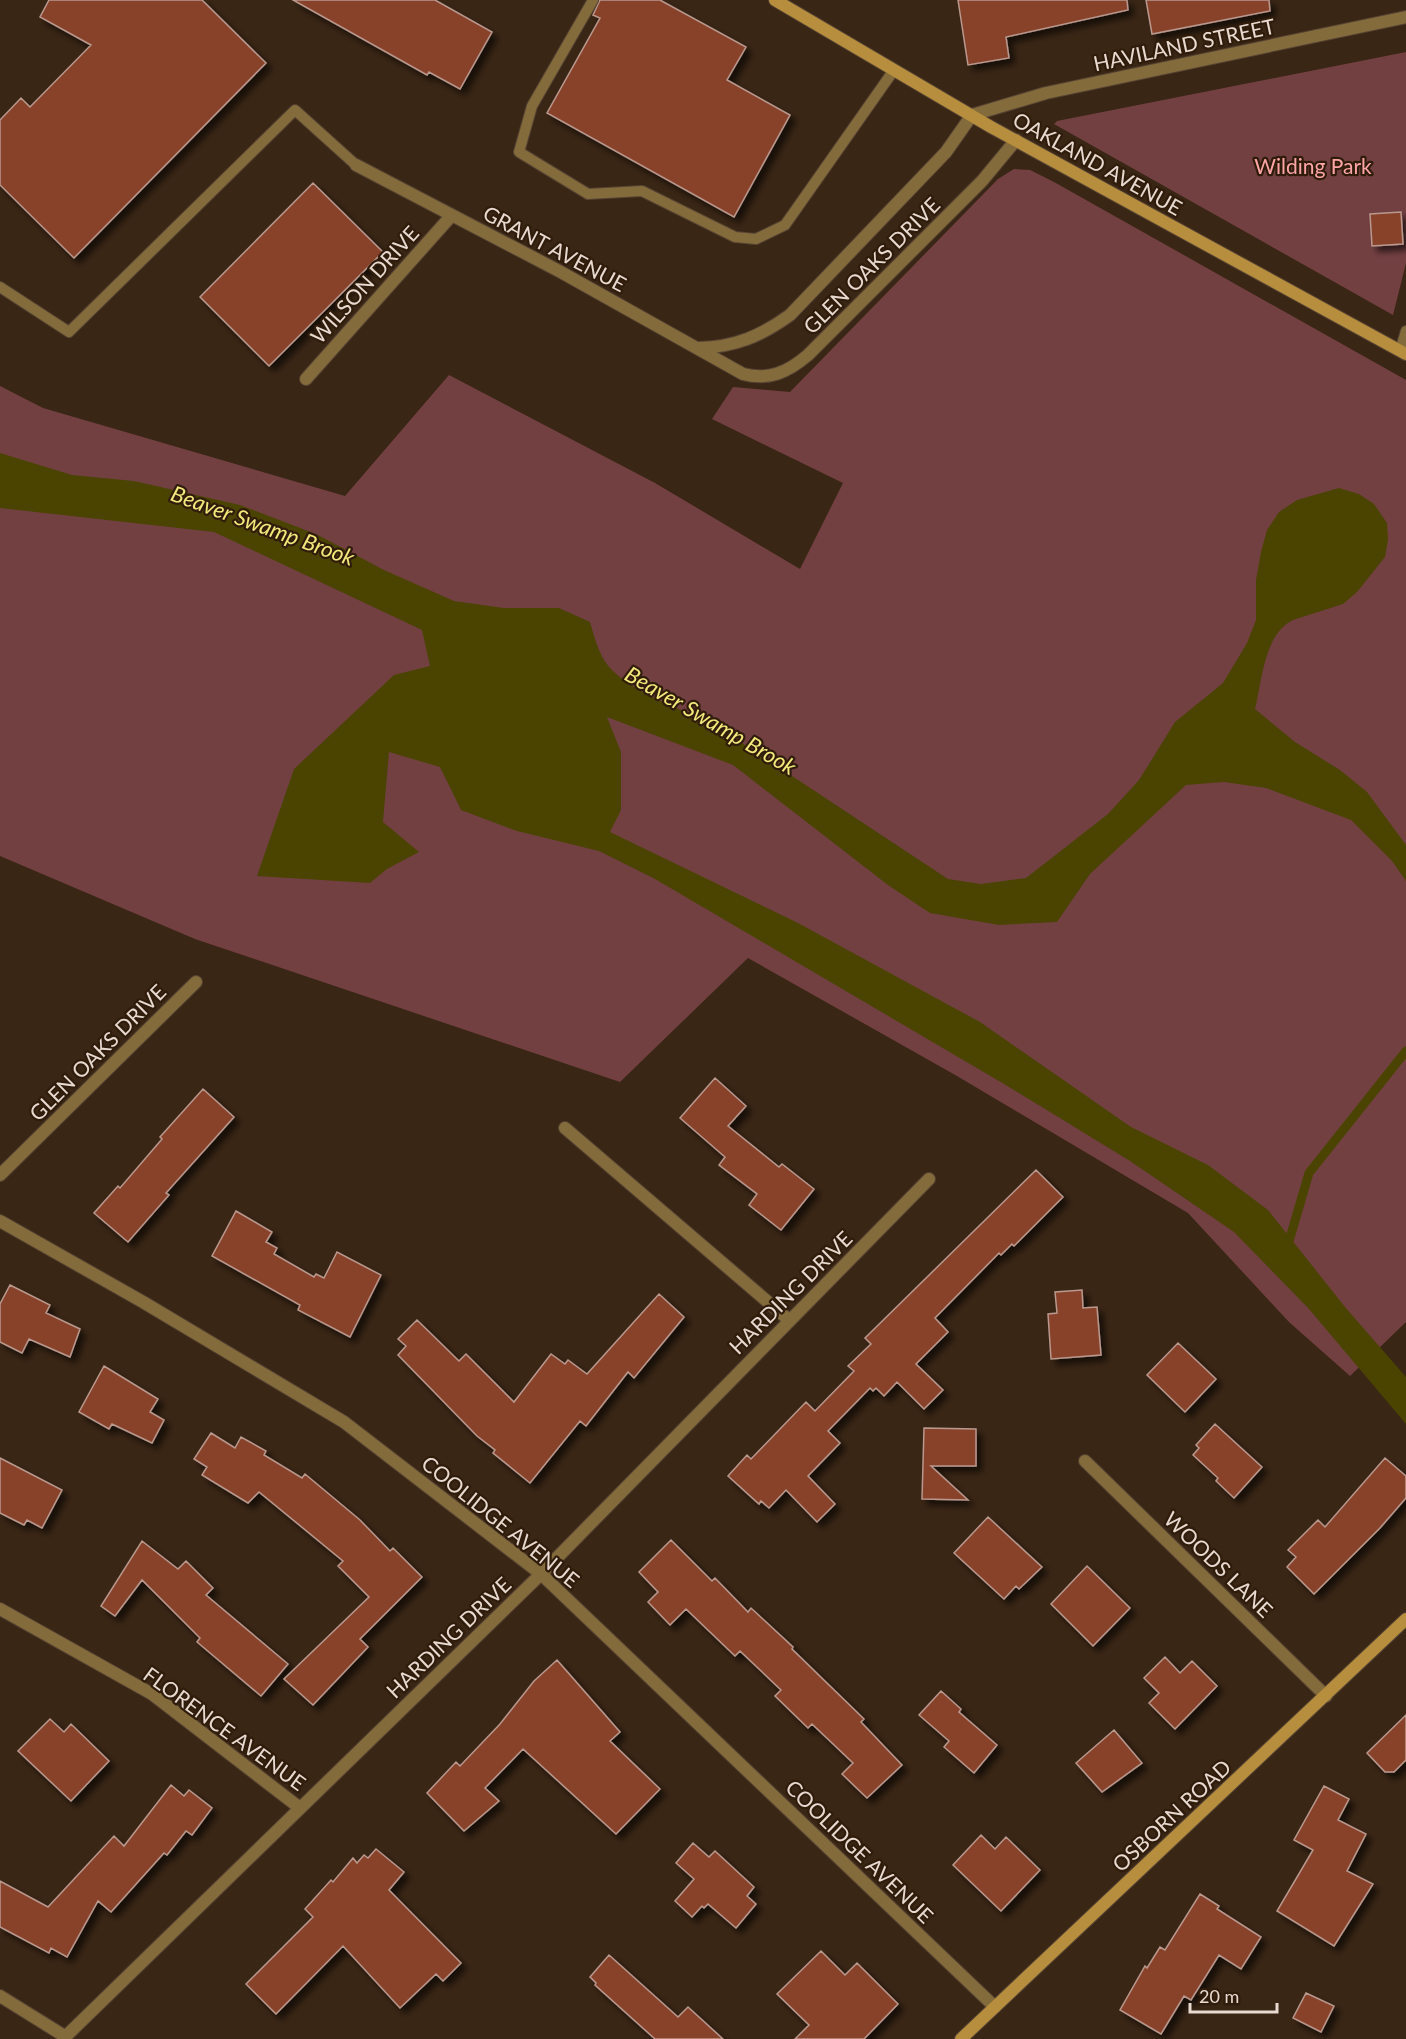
<svg xmlns="http://www.w3.org/2000/svg" width="1406" height="2039" font-family="Lato,sans-serif">
  <style>
    .green { fill: #734042 }
    .water { fill: #4a4400 }
    .lines { fill: none; stroke-linecap: round; stroke-linejoin: round }
    .stream { stroke: #4a4400; stroke-width: 9 }
    .building { fill: #89432c; stroke: #b9988e; stroke-width: 1.5; filter: url(#shadow) }
    .lane-casing { stroke: #564333; stroke-width: 12 }
    .street-casing { stroke: #564333; stroke-width: 14 }
    .secondary-casing { stroke: #564333; stroke-width: 14 }
    .lane { stroke: #846b3b; stroke-width: 10 }
    .street { stroke: #846b3b; stroke-width: 12 }
    .secondary { stroke: #b68e3d; stroke-width: 12 }
    .labels { text-anchor: middle; dominant-baseline: central; stroke-width: 4.5; stroke-linejoin: round; paint-order: stroke }
    .street-label { font-size: 21px; fill: #e8dad0; stroke: #301c0b }
    .park-label { font-size: 21px; fill: #fea5a8; stroke: #301c0b }
    .water-label { font-size: 22px; font-style: italic; fill: #f3e87b; stroke: #301c0b }
  </style>
  <defs>
    <filter id="shadow"><feDropShadow dx="5.5" dy="5.5" stdDeviation="3" flood-color="#0009"/></filter>
  </defs>
  <rect width="100%" height="100%" fill="#3a2615"/>
  <path class="green" d="M 1406,52 L 1406,263 L 1393,315 L 1054,124 L 1057,121 Z
    M 1014,169 L 1030,170 L 1054,182 L 1406,380 L 1406,1322 L 1350,1376 L 1289,1322 L 1188,1213 L 957,1076 L 748,958 L 620,1082 L 195,939 L 0,856 L 0,386 L 43,408 L 345,496 L 449,375 L 655,483 L 800,569 L 843,483 L 712,419 L 733,387 L 790,392 L 998,179 Z"/>
  <path class="water" d="M 0,453 L 72,475 L 134,481 L 240,505 L 316,534 L 384,570 L 454,601 L 504,608 L 559,608 L 590,622 C 595,639 600,660 614,672 C 644,700 690,710 724,731 L 948,879 L 981,884 L 1026,878 L 1108,814 L 1139,780 L 1175,722 L 1223,683 L 1247,643 L 1256,620 L 1256,580 L 1261,552 L 1267,530 L 1279,512 L 1297,500 L 1339,488 L 1359,494 L 1374,504 L 1387,523 L 1388,540 L 1385,557 L 1357,592 L 1343,604 L 1293,620 C 1264,634 1262,681 1255,709 L 1295,742 L 1340,770 L 1367,792 L 1406,845 L 1406,881 L 1392,861 L 1351,820 L 1266,788 L 1224,782 L 1186,785 L 1090,874 L 1057,922 L 999,925 L 930,913 L 888,885 L 733,765 L 607,717 L 621,752 L 621,810 L 610,832 L 798,923 L 980,1022 L 1131,1127 L 1208,1165 L 1268,1210 L 1345,1307 L 1406,1377 L 1406,1424 L 1309,1309 L 1234,1232 L 1130,1161 L 1004,1084 L 655,879 L 599,851 L 517,831 L 461,810 L 440,767 L 389,752 L 383,822 L 419,852 L 387,869 L 370,883 L 257,876 L 294,769 L 394,675 L 430,666 L 422,630 L 214,532 L 0,508 Z"/>
  <g class="lines">
    <path class="stream" d="M 1287,1248 L 1309,1173 L 1406,1051"/>
  </g>
  <path class="building" d="M 49,0 L 202,0 L 266,63 L 74,258 L 0,185 L 0,120 L 21,98 L 30,107 L 91,45 L 40,17 Z
    M 293,0 L 435,0 L 492,32 L 460,89 L 429,72 L 427,75 Z
    M 600,0 L 660,0 L 746,47 L 727,80 L 790,115 L 734,217 L 547,113 L 600,18 L 593,15 Z
    M 958,0 L 1127,0 L 1128,10 L 1006,37 L 1009,58 L 968,65 Z
    M 1146,0 L 1269,0 L 1270,11 L 1152,34 Z
    M 313,183 L 383,252 L 269,366 L 200,297 Z
    M 1401,212 L 1403,244 L 1372,246 L 1370,214 Z
    M 715,1078 L 746,1106 L 728,1126 L 779,1167 L 782,1164 L 814,1189 L 781,1230 L 749,1205 L 757,1194 L 719,1165 L 725,1157 L 680,1118 Z
    M 203,1089 L 234,1117 L 166,1193 L 169,1195 L 128,1242 L 94,1213 L 118,1186 L 120,1188 L 162,1139 L 160,1137 Z
    M 1036,1170 L 1063,1197 L 1014,1246 L 1012,1244 L 1001,1255 L 999,1253 L 935,1318 L 948,1332 L 916,1364 L 943,1390 L 924,1409 L 897,1382 L 884,1396 L 876,1388 L 873,1391 L 870,1388 L 828,1431 L 840,1443 L 808,1476 L 835,1504 L 817,1522 L 786,1490 L 769,1508 L 761,1501 L 759,1504 L 728,1476 L 747,1455 L 751,1459 L 806,1402 L 815,1411 L 854,1371 L 848,1366 L 871,1344 L 865,1338 Z
    M 236,1211 L 272,1232 L 266,1242 L 277,1248 L 274,1254 L 314,1277 L 316,1274 L 324,1278 L 337,1252 L 381,1275 L 350,1337 L 298,1310 L 300,1305 L 212,1256 Z
    M 10,1285 L 50,1305 L 46,1313 L 80,1329 L 70,1357 L 29,1339 L 22,1353 L 0,1342 L 0,1304 Z
    M 1082,1290 L 1083,1308 L 1097,1307 L 1101,1355 L 1051,1359 L 1048,1314 L 1057,1313 L 1055,1292 Z
    M 659,1294 L 684,1317 L 634,1378 L 628,1372 L 586,1426 L 580,1421 L 530,1483 L 493,1453 L 495,1450 L 477,1436 L 398,1355 L 406,1346 L 398,1339 L 417,1320 L 459,1361 L 466,1354 L 514,1402 L 551,1354 L 565,1364 L 568,1360 L 587,1374 Z
    M 1178,1343 L 1216,1379 L 1185,1412 L 1147,1375 Z
    M 104,1366 L 158,1399 L 150,1412 L 164,1420 L 152,1443 L 112,1424 L 109,1429 L 79,1412 Z
    M 1215,1424 L 1262,1467 L 1234,1498 L 1216,1481 L 1218,1478 L 1193,1455 L 1199,1448 L 1196,1445 Z
    M 924,1428 L 976,1429 L 976,1466 L 931,1466 L 968,1500 L 922,1499 Z
    M 211,1433 L 235,1448 L 241,1437 L 266,1451 L 264,1455 L 302,1478 L 305,1474 L 360,1520 L 390,1551 L 393,1548 L 422,1577 L 360,1639 L 368,1647 L 313,1705 L 284,1679 L 369,1597 L 338,1566 L 343,1561 L 259,1492 L 248,1503 L 202,1475 L 207,1467 L 194,1459 Z
    M 0,1458 L 62,1490 L 42,1528 L 27,1520 L 24,1525 L 0,1513 Z
    M 1385,1458 L 1406,1476 L 1406,1498 L 1380,1528 L 1314,1594 L 1287,1567 L 1296,1557 L 1288,1550 L 1318,1520 L 1325,1527 Z
    M 988,1517 L 1042,1567 L 1019,1589 L 1016,1586 L 1004,1599 L 954,1553 Z
    M 671,1540 L 712,1581 L 715,1578 L 748,1612 L 751,1608 L 793,1647 L 792,1649 L 864,1719 L 861,1722 L 902,1765 L 867,1798 L 842,1774 L 853,1763 L 812,1724 L 808,1728 L 775,1696 L 781,1690 L 740,1651 L 735,1656 L 686,1609 L 670,1625 L 648,1602 L 658,1592 L 639,1572 Z
    M 142,1541 L 178,1569 L 186,1561 L 213,1588 L 206,1595 L 288,1664 L 261,1696 L 197,1642 L 200,1638 L 142,1580 L 115,1616 L 101,1606 Z
    M 1087,1566 L 1130,1608 L 1093,1646 L 1051,1604 Z
    M 1165,1657 L 1180,1673 L 1192,1661 L 1217,1686 L 1175,1729 L 1149,1703 L 1159,1693 L 1144,1678 Z
    M 557,1660 L 620,1732 L 610,1741 L 660,1789 L 616,1834 L 523,1749 L 485,1788 L 499,1801 L 464,1831 L 427,1793 L 456,1762 L 460,1766 L 500,1724 L 534,1681 Z
    M 941,1691 L 961,1709 L 959,1712 L 997,1745 L 974,1773 L 944,1747 L 949,1741 L 919,1715 Z
    M 1406,1715 L 1406,1760 L 1394,1772 L 1385,1772 L 1367,1753 Z
    M 50,1719 L 64,1732 L 71,1724 L 109,1761 L 71,1801 L 18,1751 Z
    M 1114,1730 L 1142,1763 L 1102,1792 L 1076,1763 Z
    M 171,1785 L 184,1796 L 189,1790 L 212,1808 L 192,1835 L 186,1831 L 167,1855 L 164,1853 L 111,1912 L 98,1901 L 67,1957 L 51,1948 L 49,1953 L 0,1927 L 0,1881 L 48,1907 L 114,1836 L 124,1846 Z
    M 1324,1786 L 1349,1799 L 1338,1820 L 1366,1834 L 1347,1871 L 1373,1884 L 1334,1946 L 1277,1911 L 1313,1850 L 1294,1840 Z
    M 981,1835 L 995,1849 L 1006,1837 L 1040,1870 L 1001,1911 L 953,1865 Z
    M 693,1843 L 709,1857 L 715,1851 L 754,1887 L 747,1896 L 756,1904 L 736,1928 L 708,1904 L 704,1908 L 702,1906 L 692,1917 L 675,1901 L 694,1879 L 676,1863 Z
    M 376,1849 L 404,1872 L 389,1890 L 461,1963 L 443,1981 L 436,1974 L 400,2008 L 343,1946 L 276,2014 L 246,1984 L 313,1917 L 305,1909 L 331,1880 L 333,1882 L 353,1858 L 357,1863 L 364,1855 L 368,1858 Z
    M 1200,1894 L 1219,1906 L 1217,1909 L 1261,1937 L 1241,1969 L 1219,1955 L 1191,2000 L 1184,1996 L 1161,2034 L 1120,2010 L 1145,1966 L 1147,1968 L 1160,1947 L 1165,1950 Z
    M 821,1951 L 845,1975 L 857,1963 L 898,2004 L 864,2039 L 795,2039 L 809,2025 L 777,1994 Z
    M 609,1955 L 678,2017 L 688,2007 L 723,2039 L 655,2039 L 595,1985 L 596,1983 L 590,1977 Z
    M 1306,1993 L 1334,2006 L 1321,2032 L 1293,2018 Z"/>
  <g class="lines">
    <defs>
      <path id="lane" d="M 593,0 L 532,106 L 519,152 L 588,194 L 642,191 L 735,237 L 756,239 L 785,225 L 894,70
        M 0,287 L 69,332 L 295,110 L 356,165
        M 1400,351 L 1406,331"/>
      <path id="street" d="M 356,165 L 559,271 L 743,374 C 769,381 788,372 808,355 L 982,181 L 1016,140
        M 699,348 C 735,347 761,336 790,315 L 946,152 L 972,115 L 1046,93 L 1406,17
        M 306,379 L 452,215
        M 565,1128 L 789,1320
        M 0,1175 L 196,982
        M 0,1221 L 143,1302 L 344,1422 L 541,1574 L 995,2007
        M 1085,1461 L 1326,1696
        M 0,1609 L 152,1694 L 300,1808
        M 0,1996 L 66,2037
        M 63,2039 L 541,1574 L 929,1179"/>
      <path id="secondary" d="M 775,0 L 991,127 L 1406,354
        M 961,2039 L 1406,1619"/>
    </defs>
    <use href="#lane" class="lane-casing"/>
    <use href="#street" class="street-casing"/>
    <use href="#secondary" class="secondary-casing"/>
    <use href="#lane" class="lane"/>
    <use href="#street" class="street"/>
    <use href="#secondary" class="secondary"/>
  </g>
  <g class="labels">
    <g class="street-label">
      <text transform="translate(1184 44) rotate(-12)">HAVILAND STREET</text>
      <text transform="translate(1098 163) rotate(29)">OAKLAND AVENUE</text>
      <text transform="translate(555 248) rotate(28)">GRANT AVENUE</text>
      <text transform="translate(871 265) rotate(-45)">GLEN OAKS DRIVE</text>
      <text transform="translate(364 284) rotate(-48)">WILSON DRIVE</text>
      <text transform="translate(97 1052) rotate(-45)">GLEN OAKS DRIVE</text>
      <text transform="translate(790 1292) rotate(-45)">HARDING DRIVE</text>
      <text transform="translate(501 1521) rotate(39)">COOLIDGE AVENUE</text>
      <text transform="translate(1219 1564) rotate(44)">WOODS LANE</text>
      <text transform="translate(448 1637) rotate(-44)">HARDING DRIVE</text>
      <text transform="translate(225 1728) rotate(36)">FLORENCE AVENUE</text>
      <text transform="translate(1171 1815) rotate(-43)">OSBORN ROAD</text>
      <text transform="translate(860 1851) rotate(44)">COOLIDGE AVENUE</text>
    </g>
    <g class="park-label">
      <text x="1313" y="165">Wilding Park</text>
    </g>
    <g class="water-label">
      <text transform="translate(263 525) rotate(20)">Beaver Swamp Brook</text>
      <text transform="translate(711 720) rotate(30)">Beaver Swamp Brook</text>
    </g>
  </g>
  <path d="M1190 2003v9h87v-9" fill="none" stroke="#e8dad0" stroke-width="3"/>
  <text x="1199" y="2003" font-size="18" fill="#e8dad0" stroke="#301c0b" stroke-width="4.5" paint-order="stroke">20 m</text>
</svg>
